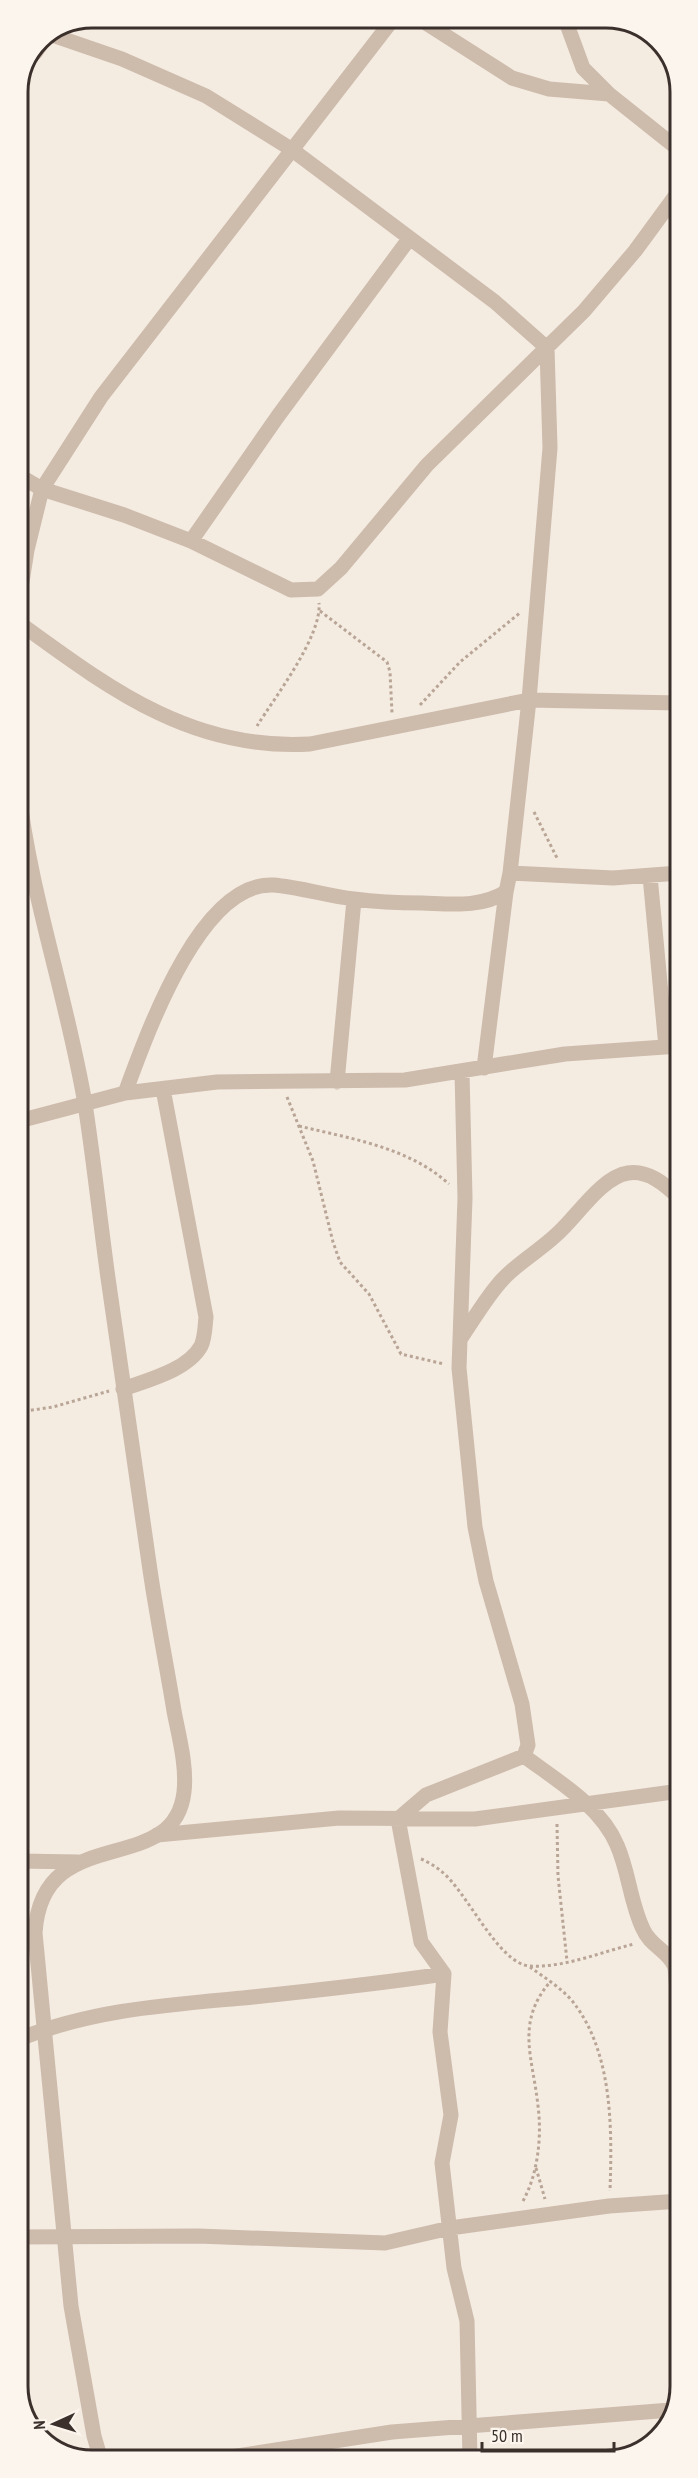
<svg xmlns="http://www.w3.org/2000/svg" width="698" height="2478" font-family="'PT Sans Narrow',sans-serif">
  <style>
    .lines { fill: none; stroke-linecap: round; stroke-linejoin: round }
    .path { stroke: #b9a596; stroke-width: 3; stroke-dasharray: 3 3; stroke-linecap: butt }
    .minor { stroke: #cdbbac; stroke-width: 15 }
    .tertiary { stroke: #cdbbac; stroke-width: 15 }
    .rim { fill: none; stroke: #3b302b; stroke-width: 3 }
  </style>
  <rect width="100%" height="100%" fill="#f4ebe1"/>
  <g class="lines">
    <path class="path" d="M 320,611 L 387,662 L 390,672 L 392,713
      M 420,705 L 460,662 L 521,612
      M 257,726 C 275,697 322,636 319,603
      M 534,812 L 558,860
      M 287,1097 L 313,1161 L 333,1242 L 340,1262 L 369,1294 L 401,1354 L 444,1364
      M 299,1126 C 352,1139 408,1147 449,1184
      M 19,1412 L 53,1407 L 109,1391
      M 557,1824 L 558,1876 L 567,1961
      M 421,1859 C 428,1862 435,1866 441,1871 C 467,1891 498,1964 530,1966 C 564,1968 601,1952 634,1944
      M 530,1967 C 545,1978 565,1990 576,2006 C 613,2057 612,2131 610,2191
      M 536,2168 L 545,2199
      M 523,2201 C 538,2174 542,2136 538,2106 C 533,2058 515,2023 550,1982"/>
    <path class="minor" d="M 418,18 L 512,78 L 549,89 L 609,94
      M 565,19 L 583,68 L 609,94 L 678,149
      M 52,35 L 122,59 L 206,96 L 291,149 L 495,302 L 547,348 L 550,448 L 529,700 L 510,873 L 506,892 C 480,908 452,904 422,903 C 399,903 376,902 354,899 C 327,896 300,887 273,885 C 199,882 146,1037 125,1093
      M 35,53 L 46,37
      M 18,475 L 42,489 L 124,515 L 191,541 L 291,590 L 318,589 L 341,568 L 427,465 L 584,311 L 635,251 L 679,191
      M 191,541 L 278,416 L 409,239
      M 18,622 C 109,688 191,751 310,744 L 529,700 L 679,703
      M 510,873 L 613,878 L 679,873
      M 650,876 L 666,1047
      M 484,1068 L 506,892
      M 462,1072 L 465,1198 L 459,1368 L 475,1527 L 486,1581 L 522,1704 L 528,1745 L 524,1756 L 426,1795 L 398,1819 L 421,1942 L 444,1974 L 440,2032 L 451,2115 L 442,2163 L 454,2268 L 467,2321 L 470,2459
      M 337,1082 L 354,900
      M 19,1121 L 125,1093 L 217,1082 L 405,1080 L 565,1054 L 679,1046
      M 461,1338 C 474,1319 487,1296 503,1279 C 519,1262 539,1251 556,1235 C 576,1218 601,1177 628,1173 C 648,1170 665,1184 679,1198
      M 123,1389 C 148,1380 188,1370 201,1346 C 205,1338 205,1326 206,1317 L 163,1089
      M 524,1756 C 556,1780 601,1806 617,1845 C 629,1872 630,1902 643,1929 C 650,1946 669,1951 675,1967 L 680,2028
      M 157,1835 L 339,1818 L 475,1819 L 680,1791
      M 19,1861 L 78,1862
      M 19,2039 C 92,2010 166,2005 243,1998 C 311,1991 377,1984 444,1974
      M 19,2237 L 198,2236 L 385,2243 L 450,2228 L 609,2206 L 680,2201
      M 218,2459 L 392,2432 L 671,2410"/>
    <path class="tertiary" d="M 18,607 L 27,550 L 42,489 L 101,397 L 394,18
      M 18,786 C 30,894 67,997 85,1104 C 94,1162 100,1220 108,1278 C 121,1373 135,1468 149,1563 C 156,1613 166,1662 174,1711 C 179,1737 187,1766 184,1792 C 174,1880 42,1819 35,1933 L 71,2306 L 94,2436 L 101,2460"/>
  </g>
  <path d="M0 0H698V2478H0ZM92 28H606A64 64 0 0 1 670 92V2386A64 64 0 0 1 606 2450H92A64 64 0 0 1 28 2386V92A64 64 0 0 1 92 28Z" fill="#fbf5ee" fill-rule="evenodd"/>
  <path class="rim" d="M92 28H606A64 64 0 0 1 670 92V2386A64 64 0 0 1 606 2450H92A64 64 0 0 1 28 2386V92A64 64 0 0 1 92 28Z"/>
  <g transform="translate(54 2424) rotate(266)" stroke="#fbf5ee" stroke-width="4.5" paint-order="stroke">
  <path d="M0-4.5L10 22L0 15L-10 22Z" fill="#3b302b"/>
  <text y="-9" font-size="16" font-weight="bold" text-anchor="middle" fill="#3b302b">N</text>
  </g>
  <path d="M482 2442v9h132v-9" fill="none" stroke="#3b302b" stroke-width="3"/>
  <text x="491" y="2442" font-size="18" fill="#3b302b" stroke="#fbf5ee" stroke-width="4.5" paint-order="stroke">50 m</text>
</svg>
